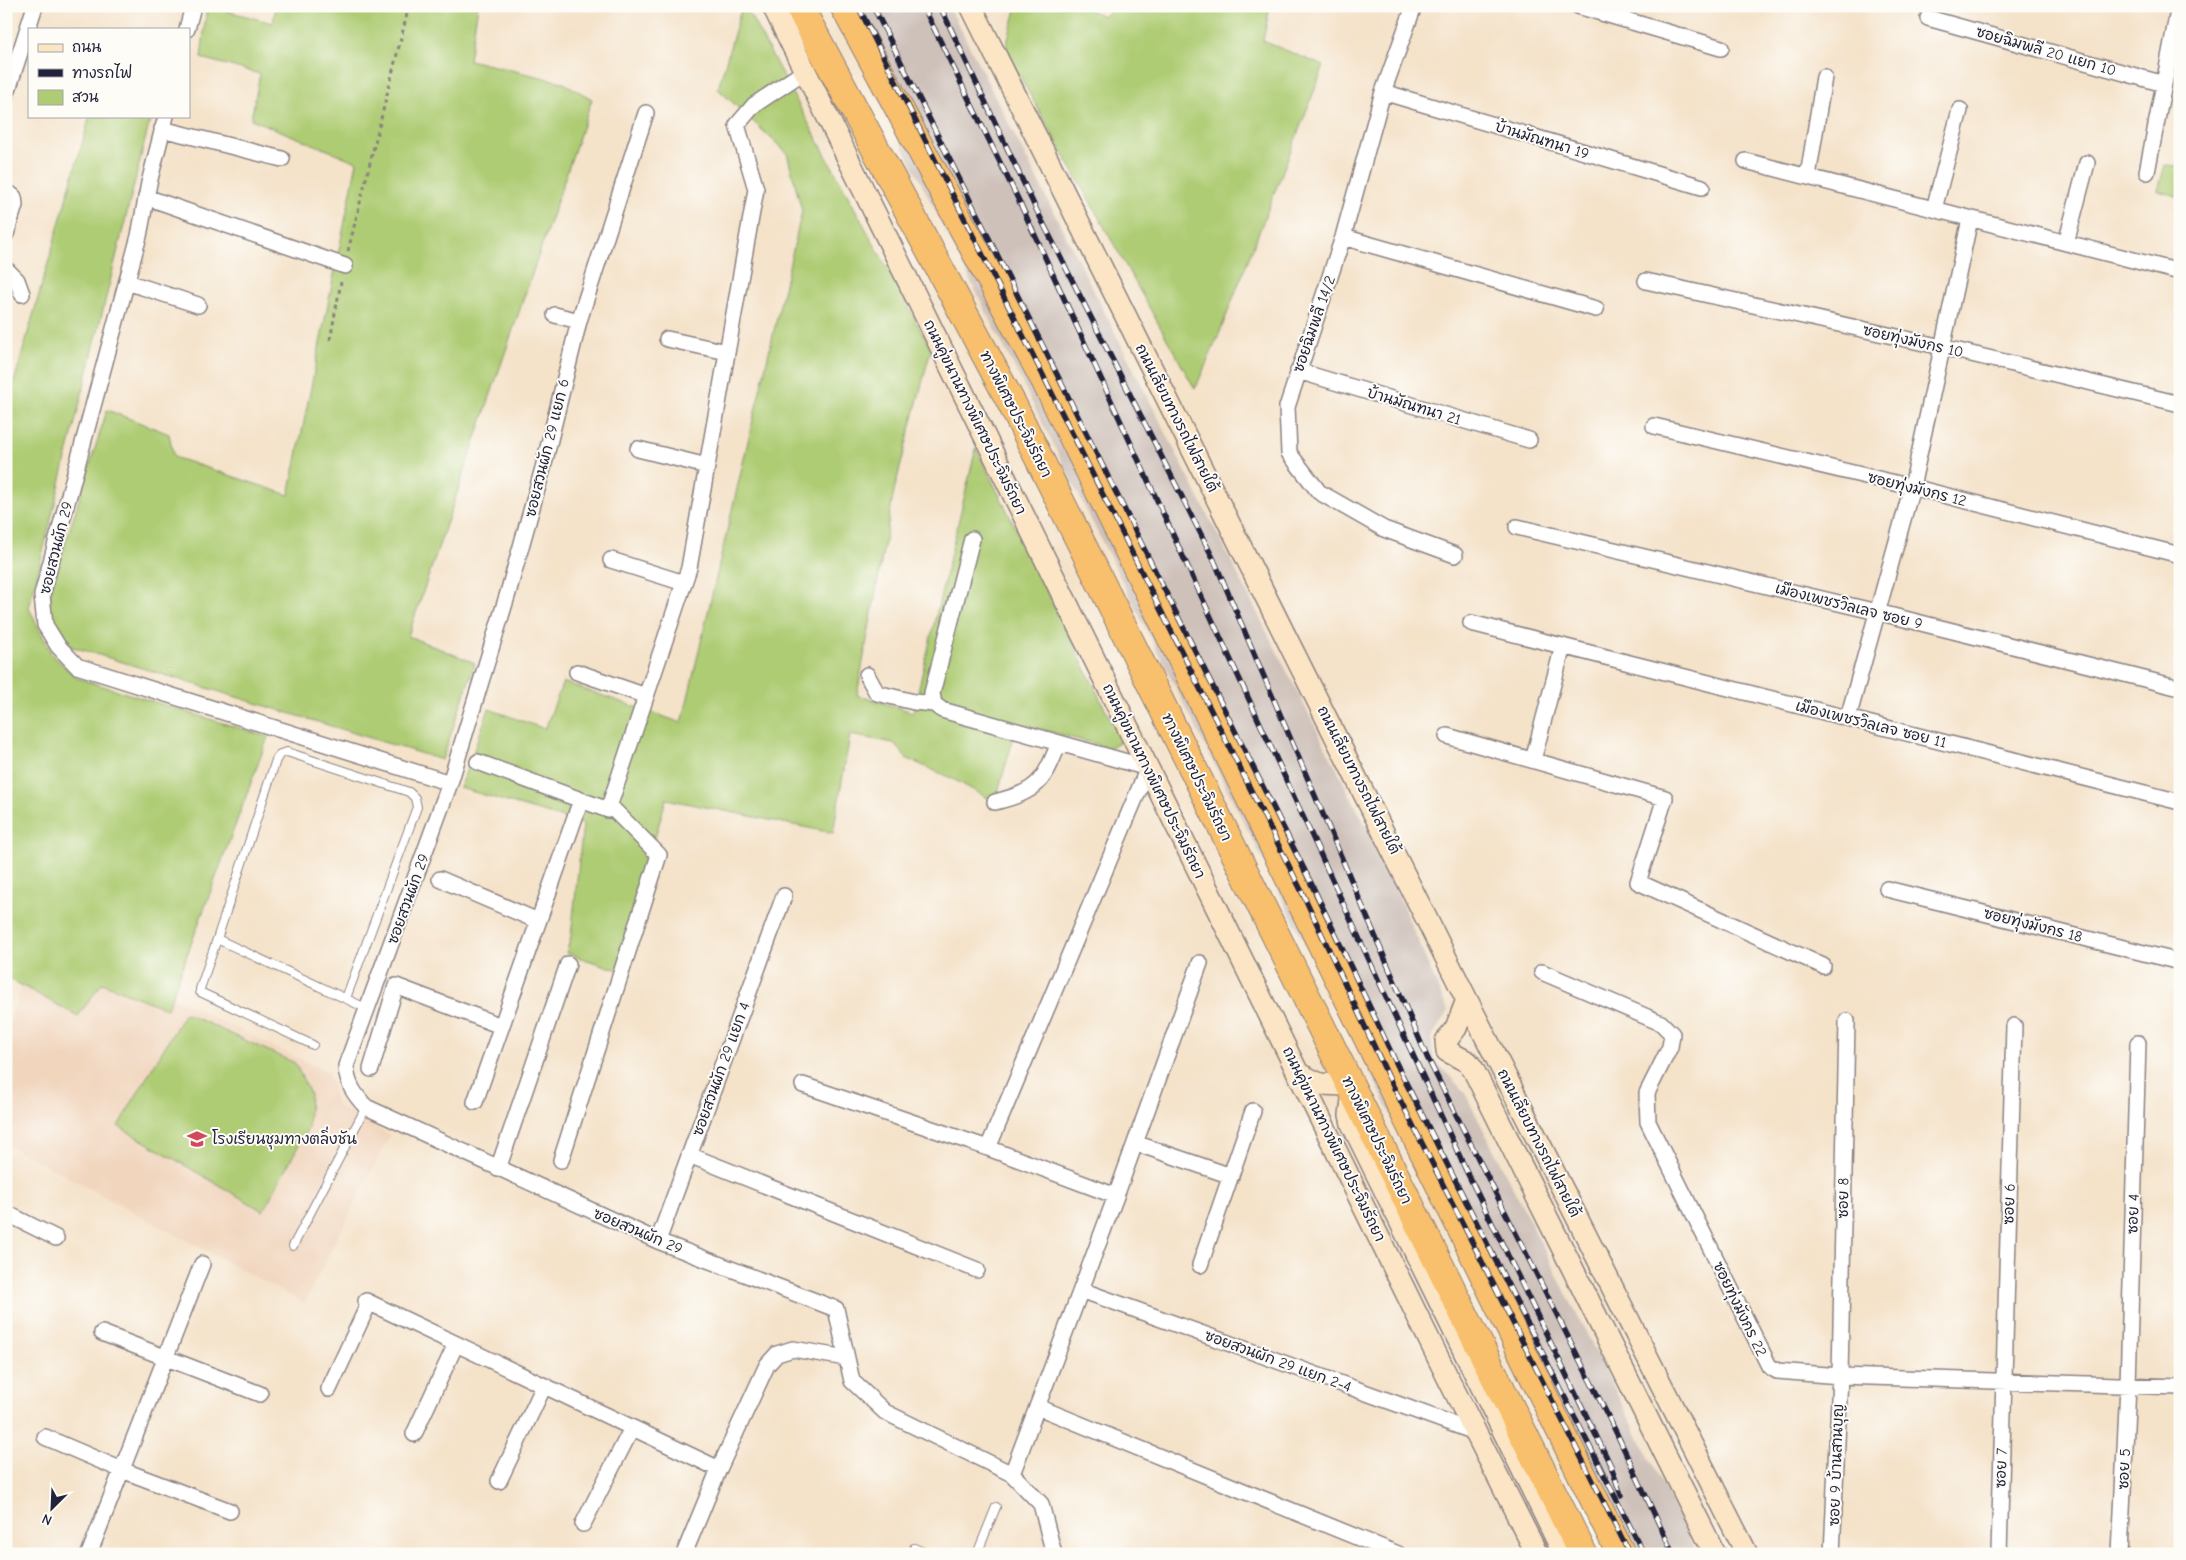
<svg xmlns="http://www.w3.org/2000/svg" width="2186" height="1560" font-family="'Comic Neue','Playpen Sans Thai',sans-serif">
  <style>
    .built { fill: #f1d5bd }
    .industrial { fill: #cec1ba }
    .green { fill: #aecc73; stroke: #687757 }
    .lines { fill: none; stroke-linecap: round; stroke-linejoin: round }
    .service-casing { stroke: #8b8282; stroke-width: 10 }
    .minor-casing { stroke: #8b8282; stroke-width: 18 }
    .secondary-casing { stroke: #8b8282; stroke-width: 24 }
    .motorway-casing { stroke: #8b8282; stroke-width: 30 }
    .path { stroke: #8b8282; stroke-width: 3; stroke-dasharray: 4 4; stroke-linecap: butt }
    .service { stroke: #fff; stroke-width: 8 }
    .minor { stroke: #fff; stroke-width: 15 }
    .secondary { stroke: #fce5c4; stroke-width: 21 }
    .motorway { stroke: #f8bf6c; stroke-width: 28 }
    .rail-casing { stroke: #22223b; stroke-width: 5.5 }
    .rail { stroke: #fdfcf7; stroke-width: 4; stroke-dasharray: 11; stroke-linecap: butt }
    .labels { text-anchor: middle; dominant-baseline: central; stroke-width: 4; stroke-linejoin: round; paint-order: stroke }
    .street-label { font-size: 15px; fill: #22223b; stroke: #fdfcf7 }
    .poi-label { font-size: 15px; fill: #22223b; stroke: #fdfcf7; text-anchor: start }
  </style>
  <rect width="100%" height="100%" fill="#fdfcf7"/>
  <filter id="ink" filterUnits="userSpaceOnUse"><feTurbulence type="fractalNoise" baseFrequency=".02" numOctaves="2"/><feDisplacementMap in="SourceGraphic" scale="10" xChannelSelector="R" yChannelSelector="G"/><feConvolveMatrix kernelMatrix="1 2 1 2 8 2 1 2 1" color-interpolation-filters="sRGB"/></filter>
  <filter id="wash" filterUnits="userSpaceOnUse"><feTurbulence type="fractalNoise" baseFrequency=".0096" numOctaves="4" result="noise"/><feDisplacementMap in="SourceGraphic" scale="20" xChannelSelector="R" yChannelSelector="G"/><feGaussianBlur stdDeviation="1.12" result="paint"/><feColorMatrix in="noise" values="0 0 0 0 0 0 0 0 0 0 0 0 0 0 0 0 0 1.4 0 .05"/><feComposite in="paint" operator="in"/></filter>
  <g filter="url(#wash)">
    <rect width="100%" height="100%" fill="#f4e2c9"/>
    <path class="built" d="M 102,983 L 167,1009 L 171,997 L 329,1073 L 337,1106 L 390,1135 L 304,1303 L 6,1144 L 6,1032 L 22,985 L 78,1016 Z"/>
    <path class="industrial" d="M 832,6 L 949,6 L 1385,864 L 1448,1011 L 1431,1038 L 1434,1059 L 1465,1093 L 1698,1554 L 1609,1554 L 1585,1499 Z"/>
    <path class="green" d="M 207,6 L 273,23 L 276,6 L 478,6 L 469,60 L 562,82 L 592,99 L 408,636 L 475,663 L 442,760 L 70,646 L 44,612 L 107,410 L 169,434 L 174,457 L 289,495 L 357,162 L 251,119 L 260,74 L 201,58 Z
      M 742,6 L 745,6 L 931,349 L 894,491 L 857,695 L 913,712 L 976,448 L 1121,741 L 1109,748 L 1018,723 L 995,802 L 953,779 L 906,758 L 894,743 L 850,735 L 833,833 L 666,799 L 618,970 L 566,953 L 571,937 L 583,824 L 460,788 L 489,709 L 545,729 L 563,682 L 682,723 L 802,211 L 787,153 L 718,89 Z
      M 1017,6 L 1082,6 L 1103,16 L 1118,6 L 1270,6 L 1263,41 L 1324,66 L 1218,337 L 1195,389 L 1005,50 Z
      M 90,116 L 151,116 L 29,608 L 52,655 L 77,678 L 268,737 L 167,1009 L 102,983 L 78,1016 L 6,977 L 6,410 Z
      M 2165,165 L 2180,166 L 2180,197 L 2158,191 Z
      M 185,1013 L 295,1063 L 310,1094 L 308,1128 L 263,1211 L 118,1126 Z"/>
  </g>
  <g filter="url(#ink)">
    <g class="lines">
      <defs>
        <path id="service" d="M 217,939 L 276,760 L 280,754 L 287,752 L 409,792 L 415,798 L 417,807 L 346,998
          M 313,1045 L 200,992 L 200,989 L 217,939 L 368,1009
          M 293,1246 L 366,1107
          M 914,1548 L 928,1554
          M 977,1554 L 996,1507"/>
        <path id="minor" d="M 1414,6 L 1383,92 L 1343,237 L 1287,407 L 1289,453 L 1319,492 L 1384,529 L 1455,555
          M 1578,6 L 1721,48
          M 1928,18 L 2164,84
          M 187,29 L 193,6
          M 1383,92 L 1702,187
          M 6,96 L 35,6
          M 166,116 L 149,183 L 139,236 L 42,595 L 45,625 L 58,646 L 77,666 L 450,783 L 346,1066 C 347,1084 354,1094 366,1107 L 658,1241 L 836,1309 L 852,1381 L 885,1412 L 1012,1474 L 1041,1504 L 1054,1554
          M 162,129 L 282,159
          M 1746,161 L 2180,272
          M 2147,172 L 2179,6
          M 1808,176 L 1824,77
          M 6,191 L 14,197 L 15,205 L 6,234
          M 146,197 L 345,266
          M 1934,209 L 1960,110
          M 1343,237 L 1596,309
          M 2066,243 L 2087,163
          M 6,269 L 17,280 L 22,294
          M 1646,281 L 1942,347 L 2180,404
          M 127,282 L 198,305
          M 555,315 L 579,321
          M 667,339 L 727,352
          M 1298,371 L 1529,440
          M 1654,426 L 1912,487 L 2180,555
          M 638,449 L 707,466
          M 1517,527 L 1877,612 L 2180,688
          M 972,539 L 932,693 L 934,704 L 942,710 L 1148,768 L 988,1148
          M 611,560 L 684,583
          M 1471,623 L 2180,802
          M 577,672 L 646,696
          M 867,675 L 877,693 L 914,702 L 934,704
          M 1848,718 L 1912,487 L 1970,219
          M 1447,736 L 1665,798 L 1638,882 L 1823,966
          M 1533,760 L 1563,646
          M 478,762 L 608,810 L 689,568 L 756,189 L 737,125 L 754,105 L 805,71
          M 450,783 L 508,593 L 543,468 L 579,321 L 646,113
          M 995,802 C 1038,791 1043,783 1059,743
          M 440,879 L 538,921
          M 1887,889 L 2180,962
          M 1542,972 L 1661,1023 L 1672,1034 L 1670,1047 L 1647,1093 L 1648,1122 L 1769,1366 L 1777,1371 L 1840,1376 L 2180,1387
          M 371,1069 L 396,986 L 501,1026
          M 803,1085 L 988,1148 L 1116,1196
          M 475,1102 L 581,800
          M 1135,1143 L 1231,1176
          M 689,1155 L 977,1270
          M 561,1160 L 659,855 L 609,805
          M 498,1169 L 568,964
          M 6,1213 L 56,1238
          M 658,1241 L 784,896
          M 1200,1265 L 1253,1111
          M 1081,1290 L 1475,1432
          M 366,1301 L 719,1469 L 767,1365 L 777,1354 L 793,1349 L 846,1358
          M 102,1333 L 260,1394
          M 329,1389 L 369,1303
          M 1038,1407 L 1398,1554
          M 414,1434 L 456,1344
          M 45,1437 L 122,1470 L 230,1511
          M 1012,1474 L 1116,1196 L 1200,963
          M 499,1481 L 544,1386
          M 583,1524 L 632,1428
          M 89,1554 L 202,1264
          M 684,1554 L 719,1469
          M 1832,1554 L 1840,1376 L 1847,1021
          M 1999,1554 L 2014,1026
          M 2120,1554 L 2128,1385 L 2138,1043"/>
        <path id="secondary" d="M 773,6 L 1448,1378 L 1537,1554
          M 971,6 L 1467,1000 L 1747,1554
          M 1467,1000 L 1456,1028 L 1446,1041 L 1447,1051 L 1468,1062 L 1473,1069 L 1715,1554
          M 1301,1075 L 1320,1084 L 1345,1085 L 1351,1088 L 1353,1092 L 1350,1115 L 1352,1124 L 1564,1554"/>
        <path id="motorway" d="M 799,6 L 1011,402 L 1583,1554
          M 844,6 L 1047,384 L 1621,1554"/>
      </defs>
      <use href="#service" class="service-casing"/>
      <use href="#minor" class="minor-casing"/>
      <use href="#secondary" class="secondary-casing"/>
      <use href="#motorway" class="motorway-casing"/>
      <path class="path" d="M 348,251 L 409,6
        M 330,340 L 341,282"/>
      <use href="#service" class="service"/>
      <use href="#minor" class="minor"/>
      <use href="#secondary" class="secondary"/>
      <use href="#motorway" class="motorway"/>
      <defs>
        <path id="rail" d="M 858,6 L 1302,892 L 1388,1076 L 1630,1554
          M 873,6 L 1313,887 L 1399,1069 L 1644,1554
          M 923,6 L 1020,203 L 1466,1170 L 1611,1466 L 1621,1495
          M 940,6 L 1035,207 L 1214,560 L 1427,1057 L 1616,1432 L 1673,1554"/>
      </defs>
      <use href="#rail" class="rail-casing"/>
      <use href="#rail" class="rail"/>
    </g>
  </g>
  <defs>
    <symbol id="school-bare" viewBox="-9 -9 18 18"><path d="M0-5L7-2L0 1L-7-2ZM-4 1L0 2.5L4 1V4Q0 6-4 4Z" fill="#d1495b" stroke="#fdfcf7" stroke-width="2.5" paint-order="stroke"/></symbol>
  </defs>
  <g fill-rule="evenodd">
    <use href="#school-bare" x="183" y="1125" width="28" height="28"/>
  </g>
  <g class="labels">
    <g class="street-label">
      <text transform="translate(2046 51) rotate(16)">ซอยฉิมพลี 20 แยก 10</text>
      <text transform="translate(1542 140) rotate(17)">บ้านมัณฑนา 19</text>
      <text transform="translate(1314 324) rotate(-71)">ซอยฉิมพลี 14/2</text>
      <text transform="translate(1913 341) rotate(13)">ซอยทุ่งมังกร 10</text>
      <text transform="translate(1414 406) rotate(17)">บ้านมัณฑนา 21</text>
      <text transform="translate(1016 414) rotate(63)">ทางพิเศษประจิมรัถยา</text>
      <text transform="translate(975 417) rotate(64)">ถนนคู่ขนานทางพิเศษประจิมรัถยา</text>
      <text transform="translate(1177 418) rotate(63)">ถนนเลียบทางรถไฟสายใต้</text>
      <text transform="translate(547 448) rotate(-76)">ซอยสวนผัก 29 แยก 6</text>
      <text transform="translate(1917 489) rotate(14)">ซอยทุ่งมังกร 12</text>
      <text transform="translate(56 548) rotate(-76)">ซอยสวนผัก 29</text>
      <text transform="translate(1849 606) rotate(14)">เมืองเพชรวิลเลจ ซอย 9</text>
      <text transform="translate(1871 724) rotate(14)">เมืองเพชรวิลเลจ ซอย 11</text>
      <text transform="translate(1197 777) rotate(64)">ทางพิเศษประจิมรัถยา</text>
      <text transform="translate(1359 780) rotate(63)">ถนนเลียบทางรถไฟสายใต้</text>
      <text transform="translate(1154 781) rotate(64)">ถนนคู่ขนานทางพิเศษประจิมรัถยา</text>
      <text transform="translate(408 899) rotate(-70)">ซอยสวนผัก 29</text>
      <text transform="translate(2033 925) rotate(14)">ซอยทุ่งมังกร 18</text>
      <text transform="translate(721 1069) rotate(-70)">ซอยสวนผัก 29 แยก 4</text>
      <text transform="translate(1377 1140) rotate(64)">ทางพิเศษประจิมรัถยา</text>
      <text transform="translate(1539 1143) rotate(63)">ถนนเลียบทางรถไฟสายใต้</text>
      <text transform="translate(1334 1144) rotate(64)">ถนนคู่ขนานทางพิเศษประจิมรัถยา</text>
      <text transform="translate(1843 1198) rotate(-89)">ซอย 8</text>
      <text transform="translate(2009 1204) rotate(-88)">ซอย 6</text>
      <text transform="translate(2133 1214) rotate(-88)">ซอย 4</text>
      <text transform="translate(638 1231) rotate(23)">ซอยสวนผัก 29</text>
      <text transform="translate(1740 1309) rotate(64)">ซอยทุ่งมังกร 22</text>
      <text transform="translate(1278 1361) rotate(20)">ซอยสวนผัก 29 แยก 2-4</text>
      <text transform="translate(1836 1465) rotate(-88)">ซอย 9 บ้านสานบุญ</text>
      <text transform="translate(2001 1468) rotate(-88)">ซอย 7</text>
      <text transform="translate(2124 1469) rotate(-87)">ซอย 5</text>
    </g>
    <g class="poi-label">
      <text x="212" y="1139">โรงเรียนชุมทางตลิ่งชัน</text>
    </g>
  </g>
  <rect width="2186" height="1560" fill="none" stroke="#fdfcf7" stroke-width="25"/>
  <rect x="28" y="28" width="162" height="90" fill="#fdfcf7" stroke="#a5a5ac"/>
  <rect x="38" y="44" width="25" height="8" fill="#fce5c4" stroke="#a5a5ac"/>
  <text x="72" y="52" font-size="15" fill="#22223b">ถนน</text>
  <rect x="38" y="69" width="25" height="8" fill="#22223b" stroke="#a5a5ac"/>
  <text x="72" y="78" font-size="15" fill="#22223b">ทางรถไฟ</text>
  <rect x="38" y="90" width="25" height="15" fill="#aecc73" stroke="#a5a5ac"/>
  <text x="72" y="102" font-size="15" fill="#22223b">สวน</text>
  <g transform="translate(52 1508) rotate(204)" stroke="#fdfcf7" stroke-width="4" paint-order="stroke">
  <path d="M0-4L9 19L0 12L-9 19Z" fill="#22223b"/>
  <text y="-8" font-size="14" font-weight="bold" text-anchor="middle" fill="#22223b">N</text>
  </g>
</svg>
